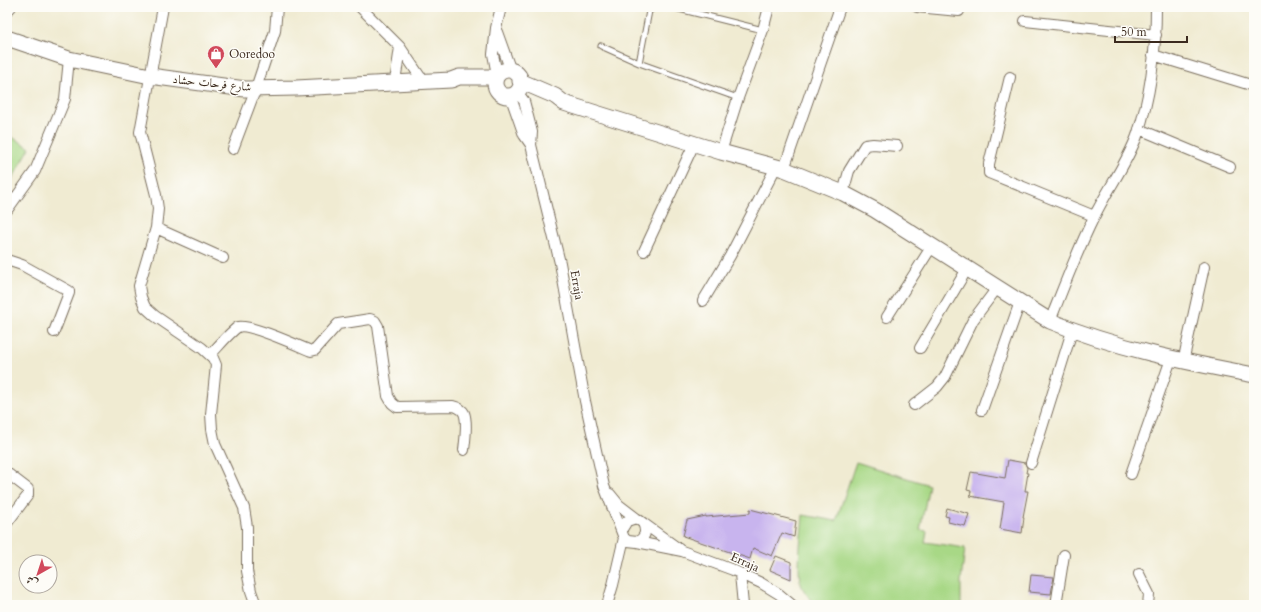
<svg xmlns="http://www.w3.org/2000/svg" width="1261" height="612" font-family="Cardo,Amiri,serif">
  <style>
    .green { fill: #a8d886; stroke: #728152 }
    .building { fill: #c8b4ee }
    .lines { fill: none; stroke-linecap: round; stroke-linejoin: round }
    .service-casing { stroke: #7a6e5d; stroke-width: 7 }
    .minor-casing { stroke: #7a6e5d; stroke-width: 12 }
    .secondary-casing { stroke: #7a6e5d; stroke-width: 17 }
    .service { stroke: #fff; stroke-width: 5 }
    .minor { stroke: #fff; stroke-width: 10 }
    .secondary { stroke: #fff; stroke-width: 15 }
    .labels { text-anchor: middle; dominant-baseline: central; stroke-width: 3; stroke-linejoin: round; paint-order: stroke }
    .poi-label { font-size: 12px; fill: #3b2a1e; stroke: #fdfcf7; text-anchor: start }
    .street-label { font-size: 12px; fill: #3b2a1e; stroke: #fdfcf7 }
  </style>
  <rect width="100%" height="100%" fill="#fdfcf7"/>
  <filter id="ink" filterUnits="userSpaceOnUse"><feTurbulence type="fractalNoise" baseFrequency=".025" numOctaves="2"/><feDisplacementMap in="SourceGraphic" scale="8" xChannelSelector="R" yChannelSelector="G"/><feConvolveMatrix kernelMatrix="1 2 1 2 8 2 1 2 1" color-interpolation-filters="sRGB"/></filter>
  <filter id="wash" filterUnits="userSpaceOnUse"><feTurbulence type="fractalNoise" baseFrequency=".012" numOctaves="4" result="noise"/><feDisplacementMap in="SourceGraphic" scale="16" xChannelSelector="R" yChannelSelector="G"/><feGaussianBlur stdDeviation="0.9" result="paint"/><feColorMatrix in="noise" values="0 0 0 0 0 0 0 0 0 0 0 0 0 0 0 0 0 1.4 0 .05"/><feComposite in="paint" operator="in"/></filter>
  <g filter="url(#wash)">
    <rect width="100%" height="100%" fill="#f0ebd2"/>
    <path class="green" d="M 7,134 L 30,148 L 7,188 Z
      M 856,462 L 929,485 L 920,530 L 927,531 L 925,542 L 965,548 L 961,581 L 961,605 L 815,605 C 810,598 803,591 801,584 C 796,571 802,530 803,515 L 836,521 Z"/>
    <g id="blocks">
      <path class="building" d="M 1008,460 L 1025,463 L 1027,468 L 1026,473 L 1028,473 L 1025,491 L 1028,491 L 1023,517 L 1024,517 L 1022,533 L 1000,529 L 1004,502 L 970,496 L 971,491 L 967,490 L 971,472 L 1005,478 Z
        M 947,508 L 969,514 L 965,526 L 948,522 L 949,517 L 945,516 Z
        M 750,509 L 796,521 L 794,537 L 782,533 L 772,556 L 753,548 L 750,559 L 683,536 L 687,520 L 706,516 L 706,517 L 750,513 Z
        M 776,556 L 791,562 L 791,579 L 770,570 Z
        M 1031,575 L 1054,577 L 1051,594 L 1029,592 Z"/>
    </g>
  </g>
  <g filter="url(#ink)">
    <use href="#blocks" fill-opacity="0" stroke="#7a6e5d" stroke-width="1"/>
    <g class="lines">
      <defs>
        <path id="service" d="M 671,7 L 763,30
          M 601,46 L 639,63 L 738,98
          M 639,63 L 649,11 L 655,7"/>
        <path id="minor" d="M 163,7 L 140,132 L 156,195 L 158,209 L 156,228 L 139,286 L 141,297 L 145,307 L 155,316 L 202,348 L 213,358 L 216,365 L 211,414 L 212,429 L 215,444 L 244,508 L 247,527 L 247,571 L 251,591 L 256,605
          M 360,7 L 400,47 L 423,81
          M 917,7 L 959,11
          M 7,11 L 11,7
          M 1025,21 L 1156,35
          M 497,32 L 511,71
          M 1153,55 L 1254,86
          M 497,75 L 493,54 L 496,28 L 501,7
          M 1010,77 L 989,164 L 989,173 L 1094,216
          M 395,82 L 400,47
          M 517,92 L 524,101 L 532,132 L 531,145 L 560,263 L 585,401 L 604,486 L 624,538 L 628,541 L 637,542 C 645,538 647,532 643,523 L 636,518 L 627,521 L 622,529
          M 510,95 L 524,135 L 531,145
          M 1139,129 L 1230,167
          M 233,149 L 256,88 L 275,31 L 277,7
          M 721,152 L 738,98 L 763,30 L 769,7
          M 784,169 L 839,10 L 841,7
          M 843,193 L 849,171 L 865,145 L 873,144 L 897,146
          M 7,210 L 35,171 L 65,99 L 69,59
          M 156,228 L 223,258
          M 644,251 L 694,144
          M 7,260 L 22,265 L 69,291 L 69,293 L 54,332
          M 703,301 L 730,256 L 776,167
          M 887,317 L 932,246
          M 1050,321 C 1064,286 1077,251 1094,217 C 1107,190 1126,165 1137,136 C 1151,95 1156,50 1156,7
          M 920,348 L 967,269
          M 210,355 C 217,348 231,331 238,327 C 248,323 299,346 311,351 L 315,350 L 338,324 L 370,319 L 375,321 L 378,326 L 388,396 L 392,403 L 397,407 L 453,406 C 457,407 462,409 464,413 C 468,422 465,441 464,450
          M 1183,362 L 1204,267
          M 914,405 L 937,387 L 945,377 L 973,320 L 997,288
          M 982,410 L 1020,302
          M 1031,463 L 1072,331
          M 7,473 L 28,489 L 28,495 L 7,523
          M 1131,474 L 1171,359
          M 610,494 L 619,505 L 636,518
          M 643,523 L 679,549
          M 637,542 L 682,551 L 733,570 L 761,583 L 779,594 L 792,605
          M 740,574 L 743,605
          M 1139,574 L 1149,594 L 1148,605
          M 7,604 L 8,605
          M 607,605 L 613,585 L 624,538
          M 1056,605 L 1064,555"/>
        <path id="secondary" d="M 7,38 L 69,59 L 150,76 L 245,89 L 296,88 L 451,80 L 459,77 L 496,77
          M495 83a13 13 0 1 1 26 0a13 13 0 1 1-26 0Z
          M 520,81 L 555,96 L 564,103 L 721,152 L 784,169 L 843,193 L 875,210 L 1050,321 C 1115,348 1185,362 1254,375"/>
      </defs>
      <use href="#service" class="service-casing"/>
      <use href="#minor" class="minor-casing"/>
      <use href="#secondary" class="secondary-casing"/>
      <use href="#service" class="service"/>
      <use href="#minor" class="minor"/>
      <use href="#secondary" class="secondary"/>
    </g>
  </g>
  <defs>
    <symbol id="shop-pin" viewBox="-11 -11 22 30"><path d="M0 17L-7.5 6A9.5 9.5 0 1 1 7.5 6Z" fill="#d1495b" stroke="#fdfcf7"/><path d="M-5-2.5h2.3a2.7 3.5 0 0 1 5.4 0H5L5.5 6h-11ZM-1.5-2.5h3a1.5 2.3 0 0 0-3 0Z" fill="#fff"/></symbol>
  </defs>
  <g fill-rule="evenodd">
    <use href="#shop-pin" x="206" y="44" width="20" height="27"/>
  </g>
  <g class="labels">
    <g class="poi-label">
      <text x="229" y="54">Ooredoo</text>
    </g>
    <g class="street-label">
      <text transform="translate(212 83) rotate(6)">شارع فرحات حشاد</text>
      <text transform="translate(577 285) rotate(80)">Erraja</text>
      <text transform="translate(745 562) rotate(24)">Erraja</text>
    </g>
  </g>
  <rect width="1261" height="612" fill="none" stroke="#fdfcf7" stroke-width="24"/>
  <g transform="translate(38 574) rotate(219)"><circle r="19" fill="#fdfcf7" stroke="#afa8a0"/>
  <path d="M0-3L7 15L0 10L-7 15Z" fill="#d1495b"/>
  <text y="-6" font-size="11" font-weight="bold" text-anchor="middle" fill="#3b2a1e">ش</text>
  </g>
  <path d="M1115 36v6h72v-6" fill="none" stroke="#3b2a1e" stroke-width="2"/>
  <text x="1121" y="36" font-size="12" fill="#3b2a1e" stroke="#fdfcf7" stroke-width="3" paint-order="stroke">50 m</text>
</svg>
